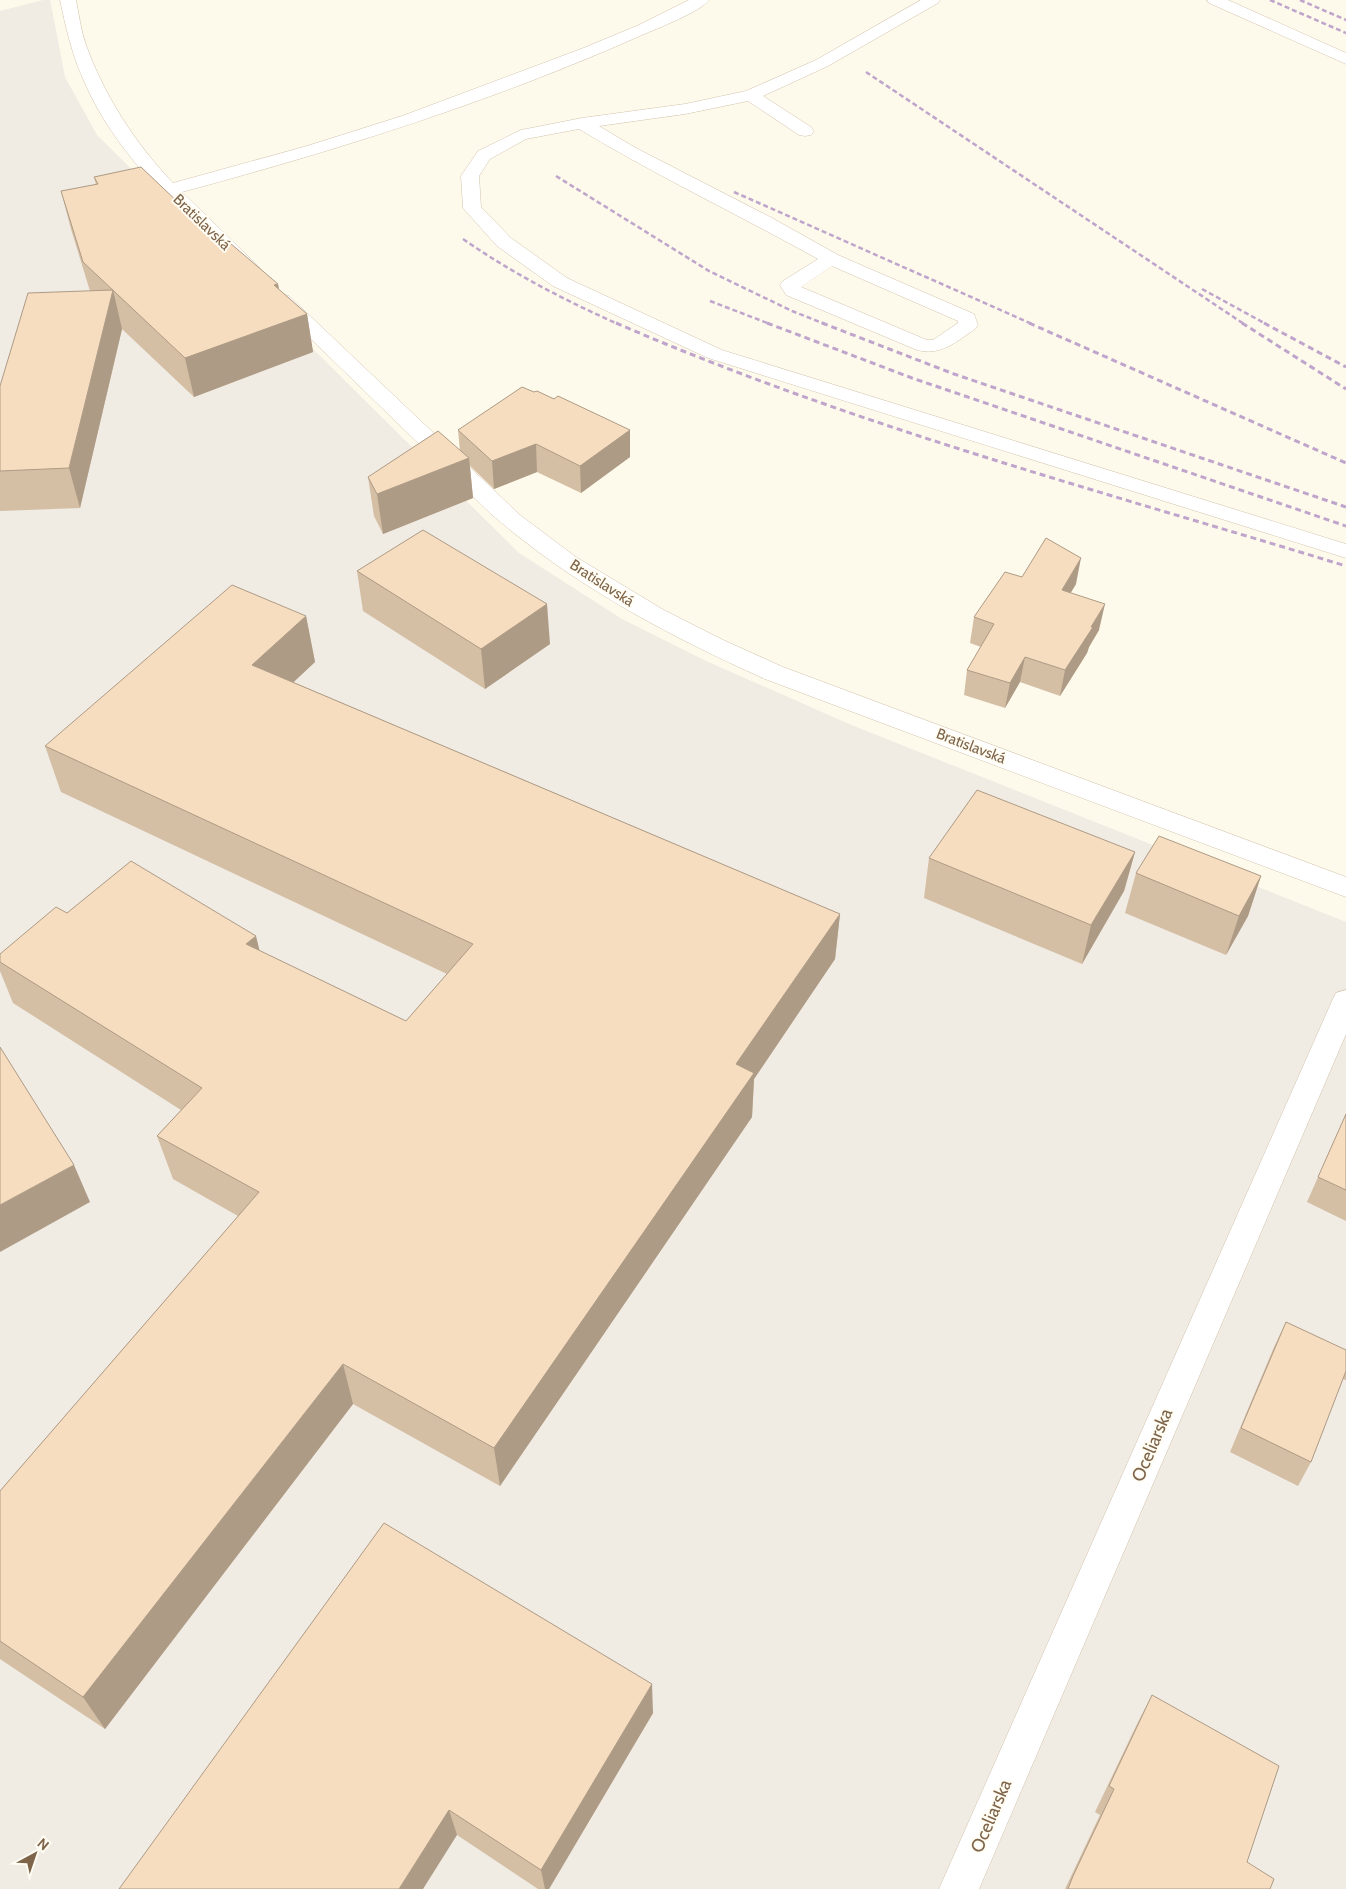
<svg xmlns="http://www.w3.org/2000/svg" width="1346" height="1889" font-family="Cabin,sans-serif">
  <style>
    .industrial { fill: #f0ebe3 }
    .lines { fill: none; stroke-linecap: round; stroke-linejoin: round }
    .service-casing { stroke: #d3c3ae; stroke-width: 1 }
    .minor-casing { stroke: #d3c3ae; stroke-width: 1 }
    .service { fill: #fff; fill-rule: evenodd }
    .minor { fill: #fff; fill-rule: evenodd }
    .rail-far1 { stroke: #bfa5cc; stroke-width: 2.5; stroke-dasharray: 5 3; stroke-linecap: butt }
    .rail { stroke: #bfa5cc; stroke-width: 3; stroke-dasharray: 6 4; stroke-linecap: butt }
    .wall { fill: #d4bea4 }
    .shaded-wall { fill: #ad9b86 }
    .building { fill: #f7ddbf; stroke: #ad9b86 }
    .labels { text-anchor: middle; dominant-baseline: central; stroke-width: 4; stroke-linejoin: round; paint-order: stroke }
    .street-label { font-size: 15px; fill: #7e6449; stroke: #fffcf3 }
    .near-street-label { font-size: 18px; fill: #7e6449; stroke: #fffcf3 }
  </style>
  <rect width="100%" height="100%" fill="#fefaeb"/>
  <path class="industrial" d="M 43,0 L 50,0 L 65,77 L 97,135 L 519,553 L 622,619 L 704,660 L 849,724 L 1346,922 L 1346,1889 L 0,1889 L 0,11 Z"/>
  <g class="lines">
    <defs>
      <path id="service" d="M 921,0 L 940,0 L 938,3 L 828,66 L 763,96 L 811,127 L 814,131 L 811,135 L 805,136 L 799,135 L 748,101 L 685,114 L 599,126 L 634,147 L 772,218 L 838,255 L 974,314 L 978,325 L 975,329 C 956,342 941,356 917,350 L 786,295 L 780,285 L 783,281 L 818,259 C 739,215 657,176 579,129 L 526,139 L 490,159 L 479,176 L 481,207 L 511,238 L 567,278 L 722,350 L 1346,544 L 1346,558 L 708,358 L 553,286 L 497,246 L 463,208 L 461,176 L 478,151 L 521,130 L 582,118 L 685,104 L 746,91 L 816,60 ZM 832,266 L 958,321 L 958,323 L 933,340 L 927,340 L 801,287 Z
        M 1207,0 L 1228,0 L 1346,53 L 1346,64 L 1209,3 Z"/>
      <path id="minor" d="M 60,0 L 76,0 C 79,15 81,31 86,45 C 105,97 135,143 173,183 L 307,146 L 402,116 L 581,49 L 639,25 L 689,0 L 709,0 C 702,11 656,29 642,35 C 494,101 338,150 182,192 L 258,266 L 261,270 L 258,274 L 251,276 L 244,274 C 185,217 117,158 84,81 C 72,55 66,28 60,0 Z
        M 282,294 L 289,296 L 520,515 L 576,557 L 662,609 L 721,639 L 783,667 L 1346,877 L 1346,897 L 765,679 C 667,635 571,584 490,513 L 275,304 L 272,300 L 275,296 Z
        M 1346,990 L 1346,1034 L 979,1889 L 939,1889 L 1332,1001 L 1336,993 Z"/>
    </defs>
    <use href="#service" class="service-casing"/>
    <use href="#minor" class="minor-casing"/>
    <use href="#service" class="service"/>
    <use href="#minor" class="minor"/>
    <path class="rail-far1" d="M 1270,0 L 1346,33
      M 1300,0 L 1346,20
      M 866,72 L 1244,324
      M 556,176 L 709,271 L 792,311 L 825,324
      M 734,192 L 1032,324
      M 463,239 C 512,273 564,300 618,324
      M 1202,289 L 1266,324
      M 710,301 L 770,324"/>
    <path class="rail" d="M 616,323 C 851,425 1101,491 1346,566
      M 767,323 L 912,378 L 1346,526
      M 822,323 L 954,374 L 1346,507
      M 1029,323 L 1346,463
      M 1242,323 L 1346,389
      M 1264,323 L 1346,367"/>
  </g>
  <path class="wall" d="M 94,177 L 223,245 L 278,284 L 279,290 L 307,314 L 313,352 L 194,397 L 122,329 L 80,508 L 0,511 L 0,386 L 90,291 L 71,229 L 61,191 L 96,185 Z
    M 534,392 L 554,399 L 630,430 L 630,457 L 581,493 L 537,472 L 494,489 L 470,466 L 473,498 L 383,534 L 374,516 L 368,477 L 460,451 L 458,430 Z
    M 357,571 L 550,644 L 485,689 L 363,611 Z
    M 1022,577 L 1076,584 L 1070,593 L 1099,630 L 1089,647 L 1087,653 L 1060,696 L 1020,682 L 1005,708 L 964,695 L 967,670 L 981,647 L 970,643 L 974,617 Z
    M 306,616 L 315,662 L 293,682 L 840,914 L 835,959 L 754,1079 L 752,1117 L 500,1486 L 353,1404 L 105,1729 L 0,1659 L 0,1491 L 238,1216 L 173,1179 L 157,1136 L 181,1110 L 13,1003 L 0,971 L 0,954 L 67,913 L 260,951 L 406,1021 L 447,974 L 61,792 L 45,746 Z
    M 1135,852 L 1124,891 L 1082,964 L 924,898 L 929,858 Z
    M 1136,873 L 1261,876 L 1248,916 L 1226,955 L 1125,913 Z
    M 1346,1114 L 1346,1221 L 1307,1202 Z
    M 1286,1322 L 1346,1350 L 1346,1380 L 1343,1379 L 1311,1462 L 1298,1486 L 1230,1452 L 1274,1347 Z
    M 1152,1695 L 1247,1862 L 1270,1889 L 1065,1889 L 1100,1815 L 1095,1812 L 1137,1724 Z
    M 653,1713 L 549,1889 L 538,1889 L 457,1835 L 119,1889 Z"/>
  <path class="shaded-wall" d="M 278,284 L 285,322 L 307,314 L 313,352 L 194,397 L 185,358 L 274,285 Z
    M 113,290 L 122,329 L 80,508 L 69,468 Z
    M 630,430 L 630,457 L 581,493 L 580,466 Z
    M 536,444 L 537,472 L 494,489 L 492,461 Z
    M 469,458 L 473,498 L 383,534 L 377,494 Z
    M 1081,558 L 1076,584 L 1057,616 L 1062,590 Z
    M 547,604 L 550,644 L 485,689 L 481,649 Z
    M 1105,604 L 1099,630 L 1089,647 L 1087,653 L 1060,696 L 1065,670 Z
    M 306,616 L 315,662 L 263,711 L 252,665 Z
    M 1025,657 L 1020,682 L 1005,708 L 1010,683 Z
    M 1135,852 L 1124,891 L 1082,964 L 1091,925 Z
    M 1261,876 L 1248,916 L 1226,955 L 1239,916 Z
    M 840,914 L 835,959 L 754,1079 L 752,1117 L 500,1486 L 494,1448 L 736,1064 Z
    M 256,936 L 267,981 L 246,944 Z
    M 74,1165 L 90,1202 L 0,1252 L 0,1205 Z
    M 343,1364 L 353,1404 L 105,1729 L 83,1697 Z
    M 652,1684 L 653,1713 L 549,1889 L 545,1889 L 541,1870 Z
    M 449,1810 L 457,1835 L 423,1889 L 399,1889 Z"/>
  <path class="building" d="M 141,167 L 223,245 L 230,243 L 278,284 L 274,285 L 307,314 L 185,358 L 83,262 L 61,191 L 98,184 L 94,177 Z
    M 113,290 L 69,468 L 0,471 L 0,386 L 28,293 Z
    M 522,387 L 534,392 L 537,391 L 554,399 L 558,396 L 630,430 L 580,466 L 536,444 L 492,461 L 458,430 Z
    M 438,431 L 469,458 L 377,494 L 368,477 Z
    M 423,530 L 547,604 L 481,649 L 357,571 Z
    M 1046,538 L 1081,558 L 1062,590 L 1105,604 L 1091,627 L 1093,627 L 1065,670 L 1025,657 L 1010,683 L 967,670 L 994,624 L 974,617 L 1005,572 L 1022,577 Z
    M 232,585 L 306,616 L 252,665 L 840,914 L 736,1064 L 754,1073 L 494,1448 L 343,1364 L 83,1697 L 0,1641 L 0,1491 L 259,1192 L 157,1136 L 202,1088 L 0,962 L 0,954 L 56,907 L 67,913 L 131,861 L 256,936 L 246,944 L 406,1021 L 473,944 L 45,746 Z
    M 977,790 L 1135,852 L 1091,925 L 929,858 Z
    M 1159,836 L 1261,876 L 1239,916 L 1136,873 Z
    M 0,1047 L 74,1165 L 0,1205 Z
    M 1346,1114 L 1346,1190 L 1318,1177 Z
    M 1286,1322 L 1346,1350 L 1346,1371 L 1311,1462 L 1241,1428 Z
    M 384,1523 L 652,1684 L 541,1870 L 449,1810 L 399,1889 L 119,1889 Z
    M 1152,1695 L 1279,1766 L 1247,1862 L 1274,1879 L 1270,1889 L 1068,1889 L 1073,1876 L 1114,1789 L 1109,1786 Z"/>
  <g class="labels">
    <g class="street-label">
      <text transform="translate(202 222) rotate(44)">Bratislavská</text>
      <text transform="translate(602 583) rotate(33)">Bratislavská</text>
      <text transform="translate(971 746) rotate(21)">Bratislavská</text>
    </g>
    <g class="near-street-label">
      <text transform="translate(1152 1445) rotate(-67)">Oceliarska</text>
      <text transform="translate(991 1816) rotate(-67)">Oceliarska</text>
    </g>
  </g>
  <g transform="translate(35 1854) rotate(40)" stroke="#fffcf3" stroke-width="4" paint-order="stroke">
  <path d="M0-4L9 19L0 12L-9 19Z" fill="#7e6449"/>
  <text y="-8" font-size="14" font-weight="bold" text-anchor="middle" fill="#7e6449">N</text>
  </g>
</svg>
